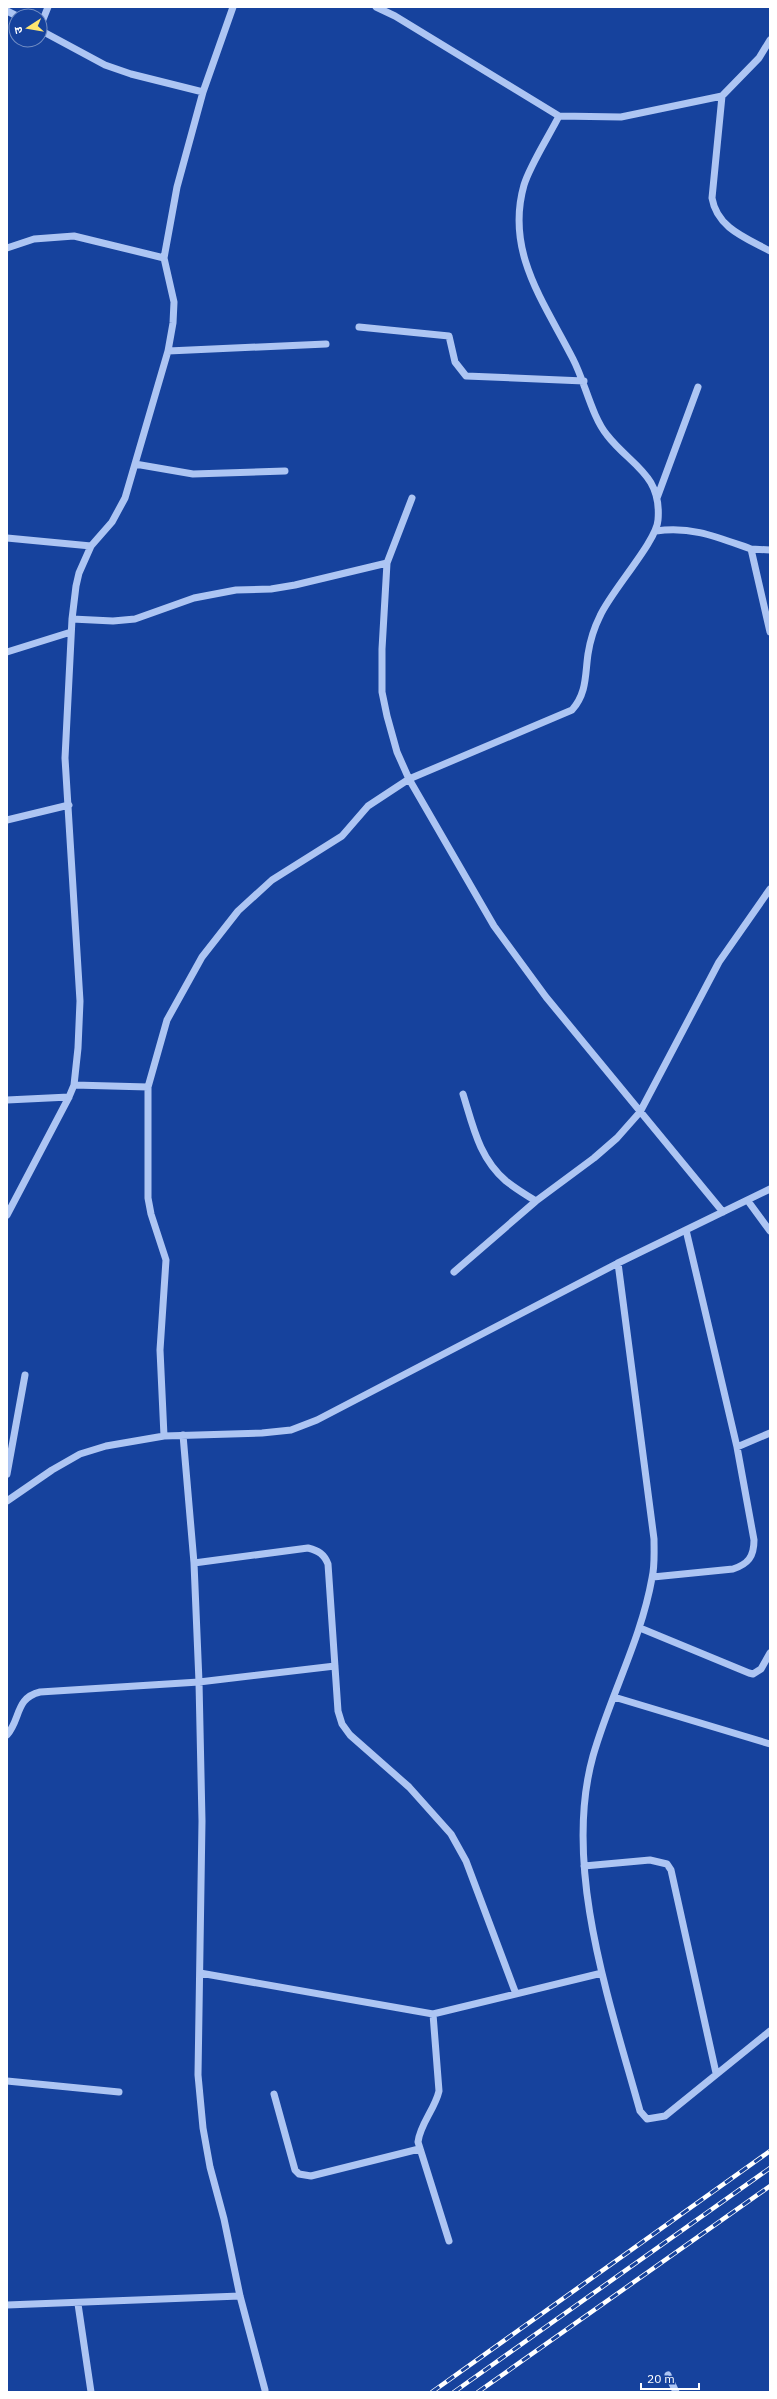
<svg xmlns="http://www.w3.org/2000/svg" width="777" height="2399" font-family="'IBM Plex Sans','Noto Sans Devanagari',sans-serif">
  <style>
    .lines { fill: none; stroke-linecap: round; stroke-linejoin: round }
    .minor { stroke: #adc5f3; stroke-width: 7 }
    .rail-casing { stroke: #fff; stroke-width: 4.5 }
    .rail { stroke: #16429d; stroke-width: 3; stroke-dasharray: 9; stroke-linecap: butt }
  </style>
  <rect width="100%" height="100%" fill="#16429d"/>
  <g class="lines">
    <path class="minor" d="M 376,7 L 395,16 L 559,116 L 621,117 L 722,96 L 759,58 L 770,40
      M 7,11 L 17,16
      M 40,27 L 48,7
      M 40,30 L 105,65 L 131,74 L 203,92
      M 722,96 L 712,198 C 717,228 746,238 770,251
      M 7,248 L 34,239 L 74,236 L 164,258
      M 359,327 L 449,336 L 455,362 L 466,376 L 584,381
      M 168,351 L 326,344
      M 135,464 L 193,474 L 285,471
      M 412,498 L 387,563 L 382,649 L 382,692 L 387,716 L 397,752 L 409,779 L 494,926 L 546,997 L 723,1212
      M 657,498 L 698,387
      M 656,531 C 692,526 717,537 751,549 L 770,632
      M 7,538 L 91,546
      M 751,549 L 770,550
      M 72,619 L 113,621 L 135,619 L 194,598 L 236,590 L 271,589 L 295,585 L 387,563
      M 7,652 L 71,632
      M 7,820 L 69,805
      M 74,1085 L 148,1087
      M 463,1094 C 473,1126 479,1158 506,1181 C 515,1188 526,1195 536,1201
      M 7,1100 L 69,1097
      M 748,1201 L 770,1231
      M 7,1215 L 69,1097 L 74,1085 L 78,1048 L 80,1001 L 65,758 L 72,619 L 76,586 L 79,573 L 91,546 L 112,522 L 125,498 L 168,351 L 173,323 L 174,302 L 164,258 L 177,187 L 203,92 L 233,7
      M 618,1263 L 654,1539 C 654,1552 655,1566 652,1578 C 641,1640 610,1696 593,1756 C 562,1867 610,2003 640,2111 L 647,2119 L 665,2116 L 770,2031
      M 454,1272 L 536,1201 L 594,1158 L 617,1138 L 640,1112 L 719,962 L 770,889
      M 183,1435 L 194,1563 L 199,1682 L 202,1821 L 198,2075 L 203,2128 L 210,2167 L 224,2219 L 240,2296 L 265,2390
      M 164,1436 L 160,1350 L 166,1260 L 151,1214 L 148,1198 L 148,1087 L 167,1020 L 202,957 L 238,911 L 272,880 L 342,836 L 368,806 L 409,779 L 572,710 C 587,693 585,675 588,654 C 590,641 594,628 600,616 C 611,591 657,541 658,520 C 662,474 630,465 607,435 C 592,417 585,382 573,359 C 544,302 505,252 524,185 C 530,165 549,136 559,116
      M 737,1447 L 770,1433
      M 7,1474 L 25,1375
      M 7,1501 L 52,1470 L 80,1454 L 106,1446 L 164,1436 L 262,1433 L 291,1430 L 317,1420 L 618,1263 L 770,1189
      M 194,1563 L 308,1548 C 319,1551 324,1554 328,1564 L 338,1711 L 342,1724 L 350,1735 L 409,1787 L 451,1834 L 466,1861 L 516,1994
      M 653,1577 L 733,1569 C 748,1564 754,1557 754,1540 L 737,1447 L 686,1230
      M 640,1628 L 749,1673 L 753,1674 L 761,1669 L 770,1653
      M 614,1697 L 770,1744
      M 7,1735 C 21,1719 15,1698 40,1692 L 199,1682 L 335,1666
      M 584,1866 L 650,1860 L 667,1864 L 671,1870 L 716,2073
      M 200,1973 L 433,2014 L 602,1973
      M 433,2014 L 439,2091 C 435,2109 420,2124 418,2142 L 449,2241
      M 7,2081 L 119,2092
      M 274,2094 L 295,2170 L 299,2174 L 311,2176 L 419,2149
      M 78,2304 L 91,2392
      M 7,2305 L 240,2296
      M 668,2375 L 676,2392"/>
    <defs>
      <path id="rail" d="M 432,2392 L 770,2151
        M 454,2392 L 770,2168
        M 478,2392 L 770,2186"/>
    </defs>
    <use href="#rail" class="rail-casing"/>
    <use href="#rail" class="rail"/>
  </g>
  <rect width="777" height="2399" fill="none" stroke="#ffffff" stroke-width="16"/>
  <g transform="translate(28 28) rotate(258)"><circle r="19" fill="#16429d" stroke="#738ec4"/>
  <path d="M0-3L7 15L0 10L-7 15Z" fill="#ffe56f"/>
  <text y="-6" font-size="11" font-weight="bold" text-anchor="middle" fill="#ffffff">उ</text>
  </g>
  <path d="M641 2383v6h58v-6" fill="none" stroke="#ffffff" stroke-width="2"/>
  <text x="647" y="2383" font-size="12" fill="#ffffff" stroke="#16429d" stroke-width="3" paint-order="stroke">20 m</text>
</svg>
